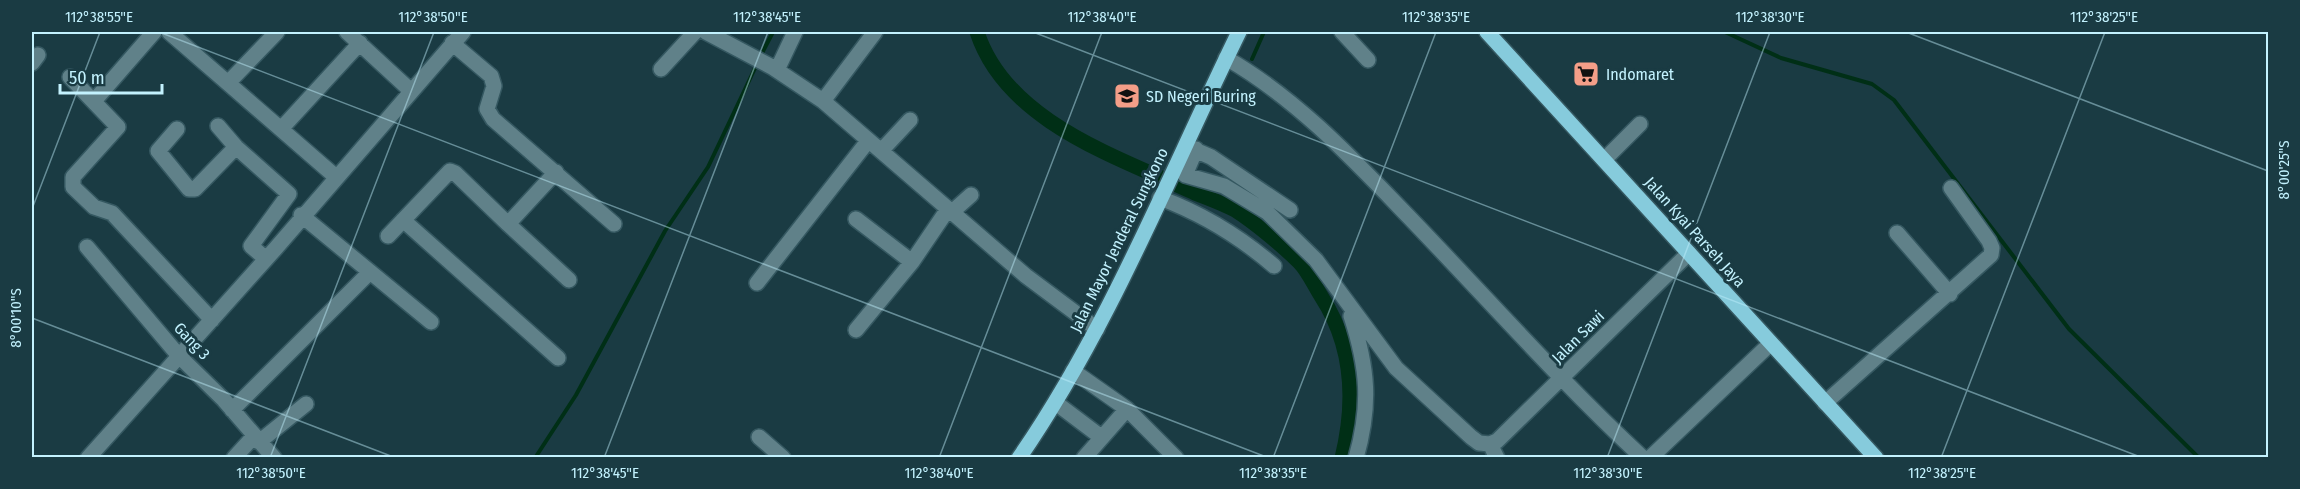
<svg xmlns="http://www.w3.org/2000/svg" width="2300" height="489" font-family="'Fira Sans Condensed',sans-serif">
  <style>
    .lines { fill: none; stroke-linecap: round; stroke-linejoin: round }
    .stream { stroke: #002f16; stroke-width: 4 }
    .canal { stroke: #002f16; stroke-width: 15 }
    .minor-casing { stroke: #355861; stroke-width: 18 }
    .major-casing { stroke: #355861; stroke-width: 18 }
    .minor { stroke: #608189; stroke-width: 15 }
    .major { stroke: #86cbdc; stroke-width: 15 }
    .ticks { fill: none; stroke: #c3f2fe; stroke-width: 1.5; stroke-opacity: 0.45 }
    .labels { text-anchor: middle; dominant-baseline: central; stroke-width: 6; stroke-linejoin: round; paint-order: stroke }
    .poi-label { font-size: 16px; fill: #c3f2fe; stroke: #1a3b43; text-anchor: start }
    .street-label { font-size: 16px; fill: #c3f2fe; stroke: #1a3b43 }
    .neatline { fill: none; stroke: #c3f2fe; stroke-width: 2 }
    .ticks-label { font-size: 15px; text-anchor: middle; fill: #c3f2fe }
  </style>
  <rect width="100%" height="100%" fill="#1a3b43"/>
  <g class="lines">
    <path class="stream" d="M 1725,32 L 1781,58 L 1872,84 L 1894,100 L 2069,329 L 2199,458
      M 760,57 L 773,32
      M 1252,59 L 1264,32
      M 535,458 L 576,395 L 665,231 L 708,167 L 757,64"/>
    <path class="canal" d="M 977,32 C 1006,121 1115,156 1193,192 C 1207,198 1222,203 1235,210 C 1254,222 1283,246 1299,262 C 1308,271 1314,285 1321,296 C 1353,345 1356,401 1342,458"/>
    <defs>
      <path id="minor" d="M 169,32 L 336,177
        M 347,32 L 410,90
        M 706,32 L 772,67 L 823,101 L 1026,276 L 1097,329
        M 1342,32 L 1368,60
        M 452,43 L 491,76 L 494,86 L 487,109 L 493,119 L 614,224
        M 1226,58 C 1296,98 1353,159 1408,216 C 1486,297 1561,382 1643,458
        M 32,63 L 38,55
        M 661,69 L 695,32
        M 777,70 L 795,32
        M 70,77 L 118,127 L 73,177 L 73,187 L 94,207 L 112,213 L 212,320
        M 228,83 L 277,32
        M 94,101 L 154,32
        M 823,101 L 875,32
        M 218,126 L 236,147 L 289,194 L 251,246 L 266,259
        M 177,129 L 158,151 L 189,189 L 195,189 L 236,147
        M 281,129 L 360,43
        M 1188,147 L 1211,157 L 1290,210
        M 1196,149 L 1185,175 L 1224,186 L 1267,212 L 1316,260 L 1396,368 L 1471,437 L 1479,443 L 1490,444
        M 881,151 L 910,120
        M 1604,160 L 1640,124
        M 556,172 L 508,224 L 569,280
        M 1160,198 C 1203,214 1239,236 1274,266
        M 952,212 L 971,195
        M 301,215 L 431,322
        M 856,219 L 912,262 L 948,209
        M 403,220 L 558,358
        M 1897,233 L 1950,294
        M 388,236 L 450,171 L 455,173 L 508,224
        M 87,247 L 179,356 L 224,400 L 274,458
        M 757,283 L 868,141
        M 1351,316 C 1368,368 1371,405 1356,458
        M 856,330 L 912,262
        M 1073,371 L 1127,409 L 1176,458
        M 1056,403 L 1101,437
        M 1825,403 L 1991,255 L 1992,248 L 1989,241 L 1951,188
        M 232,410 L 369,273
        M 759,437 L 783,458
        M 259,442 L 306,404
        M 1490,444 L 1497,441 L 1689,253
        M 1490,444 L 1497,458
        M 88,458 L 276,248 L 463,32
        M 234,458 L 254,436
        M 1084,458 L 1127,409
        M 1650,458 L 1770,344"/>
      <path id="major" d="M 1487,32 L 1876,458
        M 1019,458 C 1110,326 1169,175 1239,32"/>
    </defs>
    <use href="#minor" class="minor-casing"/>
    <use href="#major" class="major-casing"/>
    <use href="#minor" class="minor"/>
    <use href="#major" class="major"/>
  </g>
  <path class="ticks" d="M 159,32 L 1269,458M 1033,32 L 2143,458M 1906,32 L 2268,171M 32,209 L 100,32M 32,318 L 396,458M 270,458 L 434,32M 604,458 L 768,32M 939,458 L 1102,32M 1273,458 L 1436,32M 1607,458 L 1770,32M 1941,458 L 2105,32"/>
  <defs>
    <symbol id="supermarket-square" viewBox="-11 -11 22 22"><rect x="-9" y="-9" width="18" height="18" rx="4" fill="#f49e88" stroke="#1a3b43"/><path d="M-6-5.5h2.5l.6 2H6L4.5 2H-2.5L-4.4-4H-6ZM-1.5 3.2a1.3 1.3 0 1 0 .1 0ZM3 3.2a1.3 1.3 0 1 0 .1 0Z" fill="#111"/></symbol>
    <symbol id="school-square" viewBox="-11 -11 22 22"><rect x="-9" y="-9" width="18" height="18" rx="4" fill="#f49e88" stroke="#1a3b43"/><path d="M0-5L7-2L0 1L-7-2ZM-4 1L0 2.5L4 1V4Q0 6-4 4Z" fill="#111"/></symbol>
  </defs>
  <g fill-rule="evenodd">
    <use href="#supermarket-square" x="1571" y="59" width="30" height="30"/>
    <use href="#school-square" x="1112" y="81" width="30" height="30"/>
  </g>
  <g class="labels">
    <g class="poi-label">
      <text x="1606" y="74">Indomaret</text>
      <text x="1146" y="96">SD Negeri Buring</text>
    </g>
    <g class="street-label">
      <text transform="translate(1695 232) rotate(48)">Jalan Kyai Parseh Jaya</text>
      <text transform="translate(1119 240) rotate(-64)">Jalan Mayor Jenderal Sungkono</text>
      <text transform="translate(1578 337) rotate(-45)">Jalan Sawi</text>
      <text transform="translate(192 341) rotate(47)">Gang 3</text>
    </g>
  </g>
  <rect width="2300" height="489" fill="none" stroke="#1a3b43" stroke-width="66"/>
  <path d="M60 84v9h102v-9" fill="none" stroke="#c3f2fe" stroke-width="3"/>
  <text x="69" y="84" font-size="18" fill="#c3f2fe" stroke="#1a3b43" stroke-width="4.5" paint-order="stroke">50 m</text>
  <rect x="33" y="33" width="2234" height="423" class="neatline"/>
  <g class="ticks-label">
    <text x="99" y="22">112°38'55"E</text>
    <text x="433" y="22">112°38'50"E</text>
    <text x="767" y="22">112°38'45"E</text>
    <text x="1102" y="22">112°38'40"E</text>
    <text x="1436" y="22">112°38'35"E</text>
    <text x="1770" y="22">112°38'30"E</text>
    <text x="2104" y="22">112°38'25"E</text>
    <text transform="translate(2284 170) rotate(-90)" y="5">8°00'25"S</text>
    <text transform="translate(16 318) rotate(-90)" y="5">8°00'10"S</text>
    <text x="271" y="478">112°38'50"E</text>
    <text x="605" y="478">112°38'45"E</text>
    <text x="939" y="478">112°38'40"E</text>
    <text x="1273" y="478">112°38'35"E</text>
    <text x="1608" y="478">112°38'30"E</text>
    <text x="1942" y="478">112°38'25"E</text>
  </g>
</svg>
